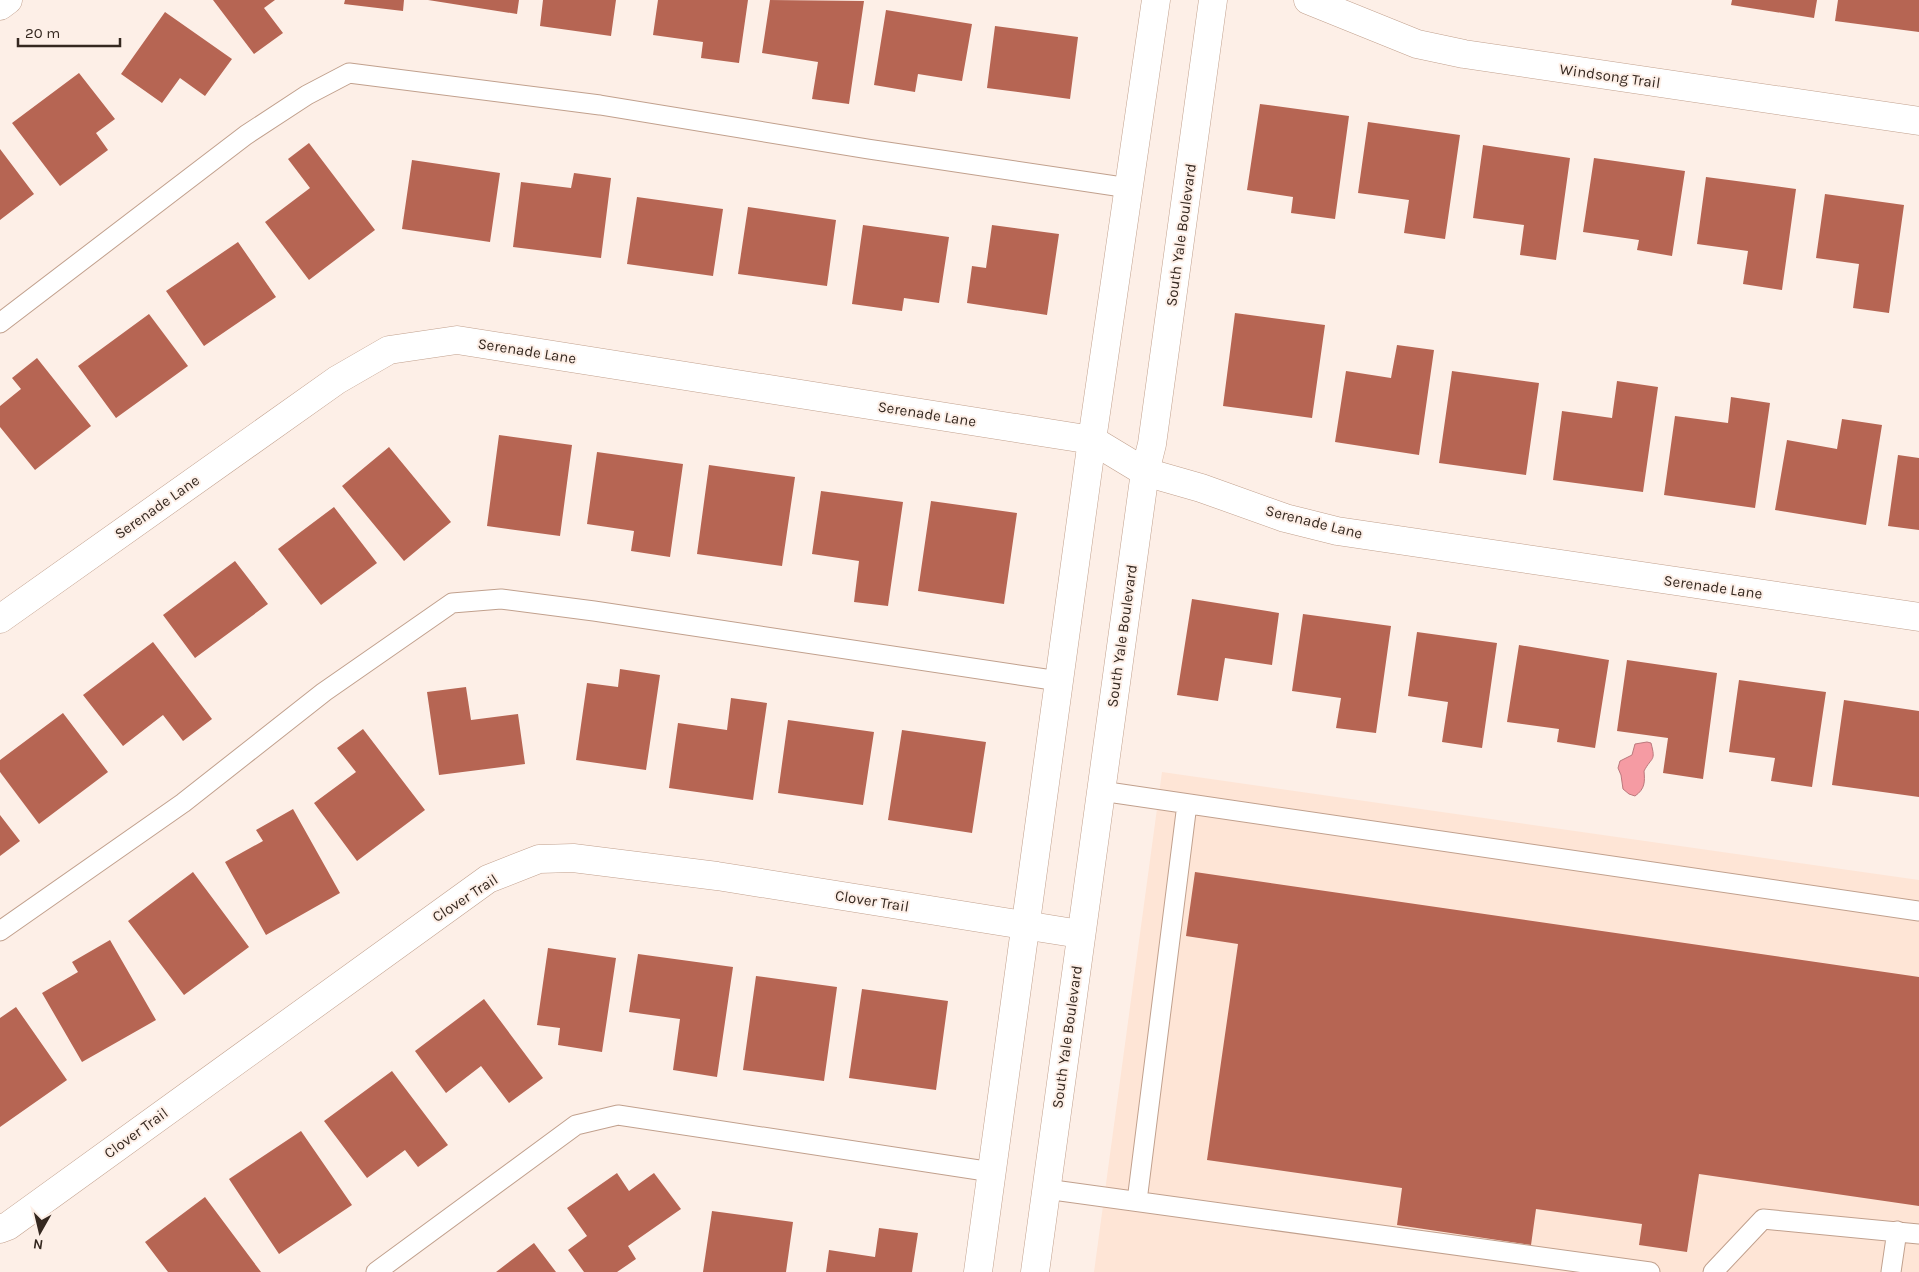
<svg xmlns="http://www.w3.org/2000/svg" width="1919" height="1272" font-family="Karla,sans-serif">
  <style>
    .built { fill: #fee5d6 }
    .water { fill: #f59ba3; stroke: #bb787c }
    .building { fill: #b66553 }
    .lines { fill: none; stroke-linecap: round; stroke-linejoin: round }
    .service-casing { stroke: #c1a08d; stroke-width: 21 }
    .minor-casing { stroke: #c1a08d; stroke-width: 29 }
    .tertiary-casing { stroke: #c1a08d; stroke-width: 29 }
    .service { stroke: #fff; stroke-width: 19 }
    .minor { stroke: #fff; stroke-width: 28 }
    .tertiary { stroke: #fff; stroke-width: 28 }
    .labels { text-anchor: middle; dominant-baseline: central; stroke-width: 4; stroke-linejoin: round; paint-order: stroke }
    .street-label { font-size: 15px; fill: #352820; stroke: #fdefe7 }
  </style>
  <rect width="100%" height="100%" fill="#fdefe7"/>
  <path class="built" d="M 1162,772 L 1919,880 L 1919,1272 L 1094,1272 Z"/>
  <path class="water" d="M 1647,742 L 1651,743 C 1656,762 1652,756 1644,771 C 1645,782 1645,789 1635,796 L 1629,794 L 1623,789 L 1621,775 L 1618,768 L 1620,761 L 1632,755 L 1635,744 Z"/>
  <path class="building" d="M 213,0 L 275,0 L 264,8 L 283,33 L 254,54 Z
    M 345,0 L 404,0 L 403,11 L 344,4 Z
    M 428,0 L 519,0 L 517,14 Z
    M 543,0 L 616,0 L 611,36 L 540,26 Z
    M 658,0 L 748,0 L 739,63 L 701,58 L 703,42 L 653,35 Z
    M 770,0 L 864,1 L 849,104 L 812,99 L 818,62 L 762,53 Z
    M 1732,0 L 1817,0 L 1814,18 L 1731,5 Z
    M 1838,0 L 1919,0 L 1919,32 L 1835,21 Z
    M 886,10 L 972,24 L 962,81 L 918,74 L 915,92 L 874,85 Z
    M 165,12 L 232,59 L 205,96 L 180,78 L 162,103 L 121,74 Z
    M 995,26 L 1078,37 L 1070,99 L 987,88 Z
    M 79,73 L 115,119 L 96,133 L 108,150 L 60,186 L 12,123 Z
    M 1260,104 L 1349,116 L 1335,219 L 1291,213 L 1293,197 L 1247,190 Z
    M 1368,122 L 1460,135 L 1445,239 L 1404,233 L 1409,200 L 1358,193 Z
    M 309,143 L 375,230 L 309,280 L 265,222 L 310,188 L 288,159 Z
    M 1483,145 L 1570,158 L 1556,260 L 1520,255 L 1524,225 L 1473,218 Z
    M 0,149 L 34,194 L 0,220 Z
    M 1594,158 L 1685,171 L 1672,256 L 1637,250 L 1639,240 L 1583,232 Z
    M 412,160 L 500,173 L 490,242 L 402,229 Z
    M 574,173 L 611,178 L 601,258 L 513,247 L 521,182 L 571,188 Z
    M 1706,177 L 1796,189 L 1782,290 L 1743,284 L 1748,251 L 1697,244 Z
    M 1825,194 L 1904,205 L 1889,313 L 1853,308 L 1859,264 L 1816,258 Z
    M 637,197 L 723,209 L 713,276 L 627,264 Z
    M 748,207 L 836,220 L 827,286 L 738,274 Z
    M 863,225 L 949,237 L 939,303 L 904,298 L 902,311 L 852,304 Z
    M 992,225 L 1059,234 L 1047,315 L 967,303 L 972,266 L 986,268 Z
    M 238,242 L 276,297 L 204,346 L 166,291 Z
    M 1235,313 L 1325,325 L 1312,418 L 1223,406 Z
    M 149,314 L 188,366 L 116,418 L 78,366 Z
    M 1397,345 L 1434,350 L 1419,455 L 1335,442 L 1346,371 L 1391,378 Z
    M 37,358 L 91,426 L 35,470 L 0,427 L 0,406 L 21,389 L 12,378 Z
    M 1452,371 L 1539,383 L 1526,475 L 1439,463 Z
    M 1617,381 L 1658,387 L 1643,492 L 1553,480 L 1562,411 L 1612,418 Z
    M 1731,397 L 1770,403 L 1755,508 L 1664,495 L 1675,416 L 1728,423 Z
    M 1842,419 L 1882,425 L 1866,525 L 1775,510 L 1787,440 L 1837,449 Z
    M 499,435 L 572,445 L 560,536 L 487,526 Z
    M 389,447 L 451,522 L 404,561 L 342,486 Z
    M 597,452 L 683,464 L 670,557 L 631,551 L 634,531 L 587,524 Z
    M 1898,455 L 1919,458 L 1919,530 L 1888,526 Z
    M 709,465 L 795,477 L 782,566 L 697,554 Z
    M 821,491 L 903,502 L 888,606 L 854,602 L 859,561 L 812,554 Z
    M 931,501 L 1017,513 L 1004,604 L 918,591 Z
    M 334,507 L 377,563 L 321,605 L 278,549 Z
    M 235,561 L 268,604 L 195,658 L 163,615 Z
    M 1192,599 L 1279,613 L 1272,665 L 1225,658 L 1218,701 L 1177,695 Z
    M 1303,614 L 1391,626 L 1376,733 L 1336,728 L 1341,698 L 1292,691 Z
    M 1417,632 L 1497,643 L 1482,748 L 1442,742 L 1448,702 L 1408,696 Z
    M 153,642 L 212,719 L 183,741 L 163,715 L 123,746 L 83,695 Z
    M 1519,645 L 1609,660 L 1595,748 L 1557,742 L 1559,729 L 1507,722 Z
    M 1627,660 L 1717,673 L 1703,779 L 1663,773 L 1668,738 L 1617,731 Z
    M 620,669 L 660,675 L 646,770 L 576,760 L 587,683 L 618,687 Z
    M 1739,680 L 1826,692 L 1812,787 L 1771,781 L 1775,758 L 1729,752 Z
    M 466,687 L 471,720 L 518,714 L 525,764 L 439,775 L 427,692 Z
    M 731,698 L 767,703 L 753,800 L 669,788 L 678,723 L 727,730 Z
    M 1844,700 L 1919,711 L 1919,797 L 1832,785 Z
    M 63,713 L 108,772 L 39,824 L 0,772 L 0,760 Z
    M 788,720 L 874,732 L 863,805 L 778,793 Z
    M 363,729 L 425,810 L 357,861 L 314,803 L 356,772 L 337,748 Z
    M 902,730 L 986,742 L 972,833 L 888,820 Z
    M 293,809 L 340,893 L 266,935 L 225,862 L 263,841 L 256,830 Z
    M 0,815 L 20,841 L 0,856 Z
    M 193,872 L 249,947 L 184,995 L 128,921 Z
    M 1195,872 L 1919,977 L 1919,1206 L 1699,1174 L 1687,1252 L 1639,1245 L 1642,1224 L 1536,1209 L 1531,1245 L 1397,1225 L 1402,1188 L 1207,1160 L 1238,944 L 1186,936 Z
    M 110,940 L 156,1020 L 82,1062 L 42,993 L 78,972 L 72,962 Z
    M 548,948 L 616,958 L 602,1052 L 558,1045 L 560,1028 L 537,1025 Z
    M 638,954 L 733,967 L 717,1077 L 673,1070 L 680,1019 L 629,1012 Z
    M 756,976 L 837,987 L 824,1081 L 743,1070 Z
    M 862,989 L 948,1001 L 936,1090 L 849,1078 Z
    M 484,999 L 543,1078 L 509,1103 L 481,1066 L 446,1093 L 415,1051 Z
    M 16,1007 L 67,1080 L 0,1127 L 0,1018 Z
    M 392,1071 L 448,1145 L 418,1167 L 405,1150 L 367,1178 L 324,1121 Z
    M 301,1131 L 352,1205 L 279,1254 L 229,1179 Z
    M 617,1173 L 629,1191 L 654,1173 L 681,1209 L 628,1246 L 636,1259 L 617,1272 L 584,1272 L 568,1250 L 587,1236 L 567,1208 Z
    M 205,1197 L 261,1272 L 168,1272 L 145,1242 Z
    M 712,1211 L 793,1222 L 786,1272 L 703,1272 Z
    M 879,1228 L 918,1233 L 912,1272 L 826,1272 L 829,1250 L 875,1257 Z
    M 534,1243 L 556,1272 L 496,1272 Z"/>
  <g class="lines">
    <defs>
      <path id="service" d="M 0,323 L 246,135 L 307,95 L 349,73 L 600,105 L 868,149 L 1129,188
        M 1101,791 L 1919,911
        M 0,931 L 183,803 L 324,692 L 452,603 L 501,599 L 594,611 L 1059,681
        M 1046,1189 L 1650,1272
        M 1137,1201 L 1187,804
        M 376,1272 L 576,1125 L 618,1115 L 992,1172
        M 1713,1272 L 1763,1219 L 1919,1234
        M 1891,1272 L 1897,1231"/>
      <path id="minor" d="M 1308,0 L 1417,44 L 1464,54 L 1919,121
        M 0,6 L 8,0
        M 0,619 L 337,380 L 389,350 L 457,340 L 1092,440 L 1145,472 L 1201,488 L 1285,518 L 1337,531 L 1919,617
        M 0,1229 L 8,1226 L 488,879 L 539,859 L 573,858 L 717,876 L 1080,934"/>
      <path id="tertiary" d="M 978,1272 L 1092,440 L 1156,0
        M 1035,1272 L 1145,472 L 1152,444 L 1213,0"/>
    </defs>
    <use href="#service" class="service-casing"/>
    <use href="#minor" class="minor-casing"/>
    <use href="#tertiary" class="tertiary-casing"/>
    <use href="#service" class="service"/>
    <use href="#minor" class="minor"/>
    <use href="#tertiary" class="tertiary"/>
  </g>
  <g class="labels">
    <g class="street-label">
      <text transform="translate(1610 76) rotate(8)">Windsong Trail</text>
      <text transform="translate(1181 235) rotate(-82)">South Yale Boulevard</text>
      <text transform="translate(527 351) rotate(9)">Serenade Lane</text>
      <text transform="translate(927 414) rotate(9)">Serenade Lane</text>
      <text transform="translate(157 507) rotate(-35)">Serenade Lane</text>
      <text transform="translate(1314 522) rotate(14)">Serenade Lane</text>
      <text transform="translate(1713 587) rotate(8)">Serenade Lane</text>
      <text transform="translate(1122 636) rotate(-82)">South Yale Boulevard</text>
      <text transform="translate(465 898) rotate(-33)">Clover Trail</text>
      <text transform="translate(872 901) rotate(9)">Clover Trail</text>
      <text transform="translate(1067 1037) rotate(-82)">South Yale Boulevard</text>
      <text transform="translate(136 1133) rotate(-36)">Clover Trail</text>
    </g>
  </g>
  <g transform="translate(40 1232) rotate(188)" stroke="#fdefe7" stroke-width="4" paint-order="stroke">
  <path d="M0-4L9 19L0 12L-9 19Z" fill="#352820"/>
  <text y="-8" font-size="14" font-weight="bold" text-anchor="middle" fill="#352820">N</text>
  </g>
  <path d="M18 38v8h102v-8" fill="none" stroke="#352820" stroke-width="2.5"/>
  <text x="25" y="38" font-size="15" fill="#352820" stroke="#fdefe7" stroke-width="4" paint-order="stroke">20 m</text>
</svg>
